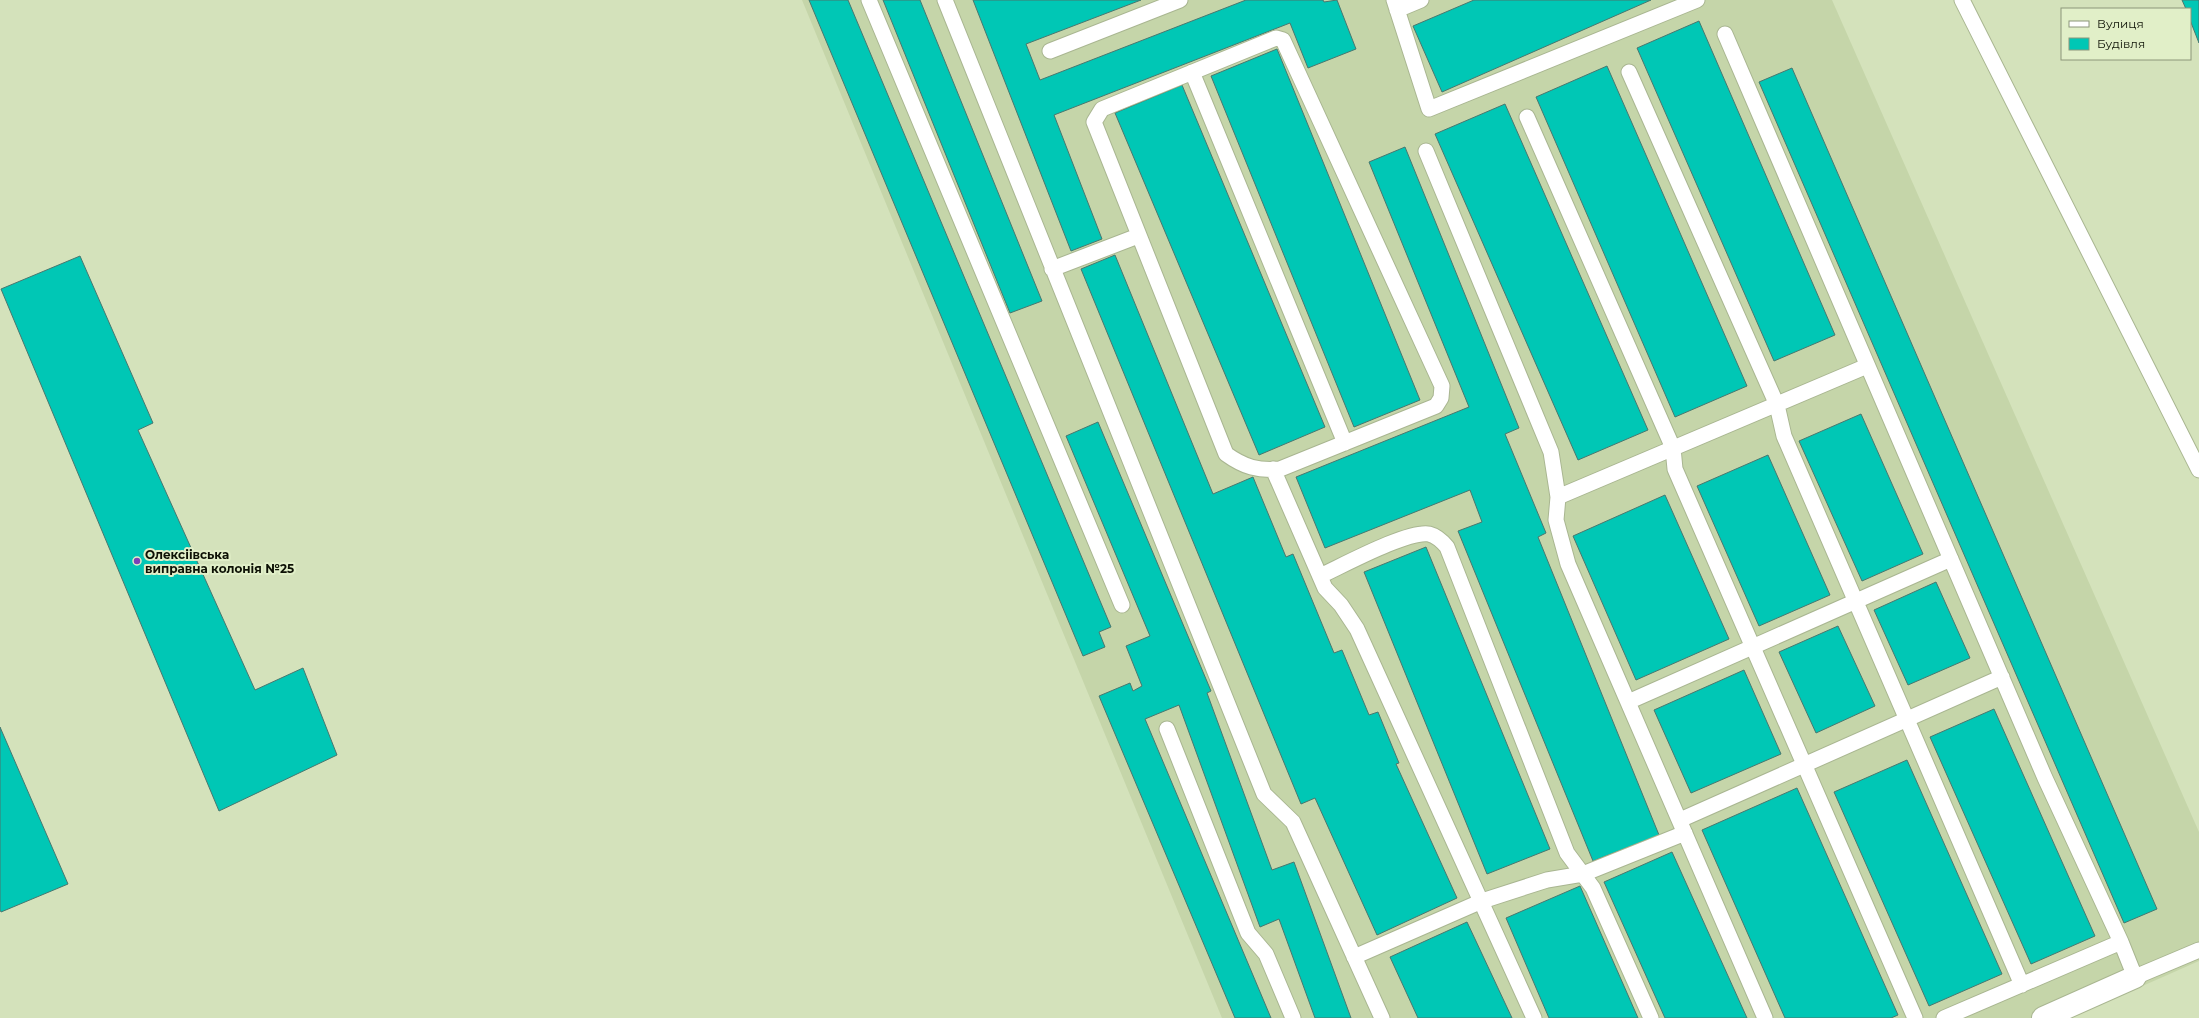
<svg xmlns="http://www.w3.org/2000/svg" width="2199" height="1018" font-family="Montserrat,sans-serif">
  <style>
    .built { fill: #c5d5a9 }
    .building { fill: #00c7b5; stroke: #48776f }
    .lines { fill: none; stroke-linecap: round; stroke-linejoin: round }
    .lane-casing { stroke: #a9b691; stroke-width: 17 }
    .street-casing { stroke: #a9b691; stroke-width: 24 }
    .lane { stroke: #fff; stroke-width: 15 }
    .street { stroke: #fff; stroke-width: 22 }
    .poi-dot { fill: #7b41b7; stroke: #e1efc8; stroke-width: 1.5 }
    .labels { text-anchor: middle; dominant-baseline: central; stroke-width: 4; stroke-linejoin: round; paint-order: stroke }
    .poi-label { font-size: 12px; font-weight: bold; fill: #0d1105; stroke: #e1efc8; text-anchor: start }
  </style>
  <rect width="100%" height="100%" fill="#d4e2bb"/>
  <path class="built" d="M 802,0 L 1832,0 L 2199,832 L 2199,961 L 2070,1018 L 1222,1018 Z"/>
  <path class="building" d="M 809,0 L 848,0 L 1111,627 L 1099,632 L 1105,647 L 1083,656 Z
    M 883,0 L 920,0 L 1042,301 L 1010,313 Z
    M 973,0 L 1141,0 L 1026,44 L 1040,80 L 1246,0 L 1323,0 L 1324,2 L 1337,0 L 1356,49 L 1308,68 L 1290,23 L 1054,115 L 1102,239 L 1071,251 Z
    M 1474,0 L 1651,0 L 1442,92 L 1413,26 Z
    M 2182,0 L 2199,0 L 2199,43 L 2190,20 L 2190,9 L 2186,9 Z
    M 1699,21 L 1835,335 L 1774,361 L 1637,48 Z
    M 1277,49 L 1420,400 L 1354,427 L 1211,76 Z
    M 1607,66 L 1747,386 L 1675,417 L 1536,97 Z
    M 1792,68 L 2157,909 L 2124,923 L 1759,82 Z
    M 1182,85 L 1325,427 L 1259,455 L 1115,113 Z
    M 1505,104 L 1648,430 L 1578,460 L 1435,134 Z
    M 1405,147 L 1519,428 L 1505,434 L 1546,533 L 1538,537 L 1659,835 L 1593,861 L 1458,531 L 1482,522 L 1470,490 L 1325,548 L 1296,477 L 1469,407 L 1369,162 Z
    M 1115,255 L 1213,494 L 1253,477 L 1286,557 L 1293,554 L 1334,653 L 1342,650 L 1369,715 L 1378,712 L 1399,763 L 1396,764 L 1457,898 L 1377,935 L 1315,798 L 1301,804 L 1081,269 Z
    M 80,256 L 153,423 L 138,430 L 255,690 L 303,668 L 337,755 L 219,811 L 1,289 Z
    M 1861,414 L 1923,554 L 1862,581 L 1799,441 Z
    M 1098,422 L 1211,691 L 1207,693 L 1272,870 L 1294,862 L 1351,1018 L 1315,1018 L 1279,919 L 1260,927 L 1179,705 L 1145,719 L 1271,1018 L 1235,1018 L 1099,696 L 1130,683 L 1133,691 L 1142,686 L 1126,646 L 1150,636 L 1066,436 Z
    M 1768,455 L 1830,595 L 1759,626 L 1697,486 Z
    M 1665,495 L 1729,639 L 1636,680 L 1573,536 Z
    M 1426,547 L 1550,849 L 1487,874 L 1364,572 Z
    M 1936,582 L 1970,658 L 1908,685 L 1874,610 Z
    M 1838,626 L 1875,706 L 1816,733 L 1779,652 Z
    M 1744,670 L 1781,754 L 1691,793 L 1654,710 Z
    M 1994,709 L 2095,936 L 2031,964 L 1930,737 Z
    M 0,727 L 68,884 L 1,912 L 0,910 Z
    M 1907,760 L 2002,974 L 1929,1006 L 1834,792 Z
    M 1797,788 L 1898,1015 L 1891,1018 L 1785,1018 L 1702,830 Z
    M 1672,852 L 1747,1018 L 1665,1018 L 1604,882 Z
    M 1580,886 L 1638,1018 L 1549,1018 L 1506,918 Z
    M 1467,922 L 1512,1018 L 1418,1018 L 1390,957 Z"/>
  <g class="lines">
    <defs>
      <path id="lane" d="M 869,0 L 1122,605
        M 945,0 L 1264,794 L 1293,822 L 1382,1018
        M 1394,0 L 1429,109 L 1697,0
        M 1962,0 L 2199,470
        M 1397,10 L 1421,0
        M 1725,34 L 2045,778 L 2121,942 L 2135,977 L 2199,950
        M 1276,38 L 1283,40 L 1442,386 L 1441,398 L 1436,406 L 1280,469 C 1258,471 1244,467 1226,454 L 1094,122 L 1102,109 Z
        M 1050,51 L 1180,0
        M 1192,72 L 1345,443
        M 1629,72 L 1777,405 L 1784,436 L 2022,985
        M 1527,117 L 1673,448 L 1675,469 L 1915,1018
        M 1426,151 L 1551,452 L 1558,497 L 1556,520 L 1568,564 L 1765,1018
        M 1052,269 L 1138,236
        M 1273,469 L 1325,588 L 1341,605 L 1357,629 L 1534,1018
        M 1558,497 L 1867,366
        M 1320,576 C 1342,566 1408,530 1429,534 C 1437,536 1442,541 1447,547 L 1567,853 L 1593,888 L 1651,1018
        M 1628,702 L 1951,559
        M 1167,729 L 1248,933 L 1266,954 L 1293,1018
        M 1680,820 L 2002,677
        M 1354,957 L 1482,901 L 1547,880 L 1583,874 L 1685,833
        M 1944,1018 L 2121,942"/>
      <path id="street" d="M 2043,1018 L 2135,977"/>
    </defs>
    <use href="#lane" class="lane-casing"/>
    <use href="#street" class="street-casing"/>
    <use href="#lane" class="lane"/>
    <use href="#street" class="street"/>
  </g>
  <circle class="poi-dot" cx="137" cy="561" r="4"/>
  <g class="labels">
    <g class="poi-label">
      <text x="145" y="554">Олексіівська<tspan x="145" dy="14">виправна колонія №25</tspan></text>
    </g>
  </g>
  <rect x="2061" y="8" width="130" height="52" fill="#e1efc8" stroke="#8c967a"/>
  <rect x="2069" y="21" width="20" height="6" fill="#ffffff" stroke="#8c967a"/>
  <text x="2097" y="28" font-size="12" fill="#0d1105">Вулиця</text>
  <rect x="2069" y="38" width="20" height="12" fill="#00c7b5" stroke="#8c967a"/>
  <text x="2097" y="48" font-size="12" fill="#0d1105">Будівля</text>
</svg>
